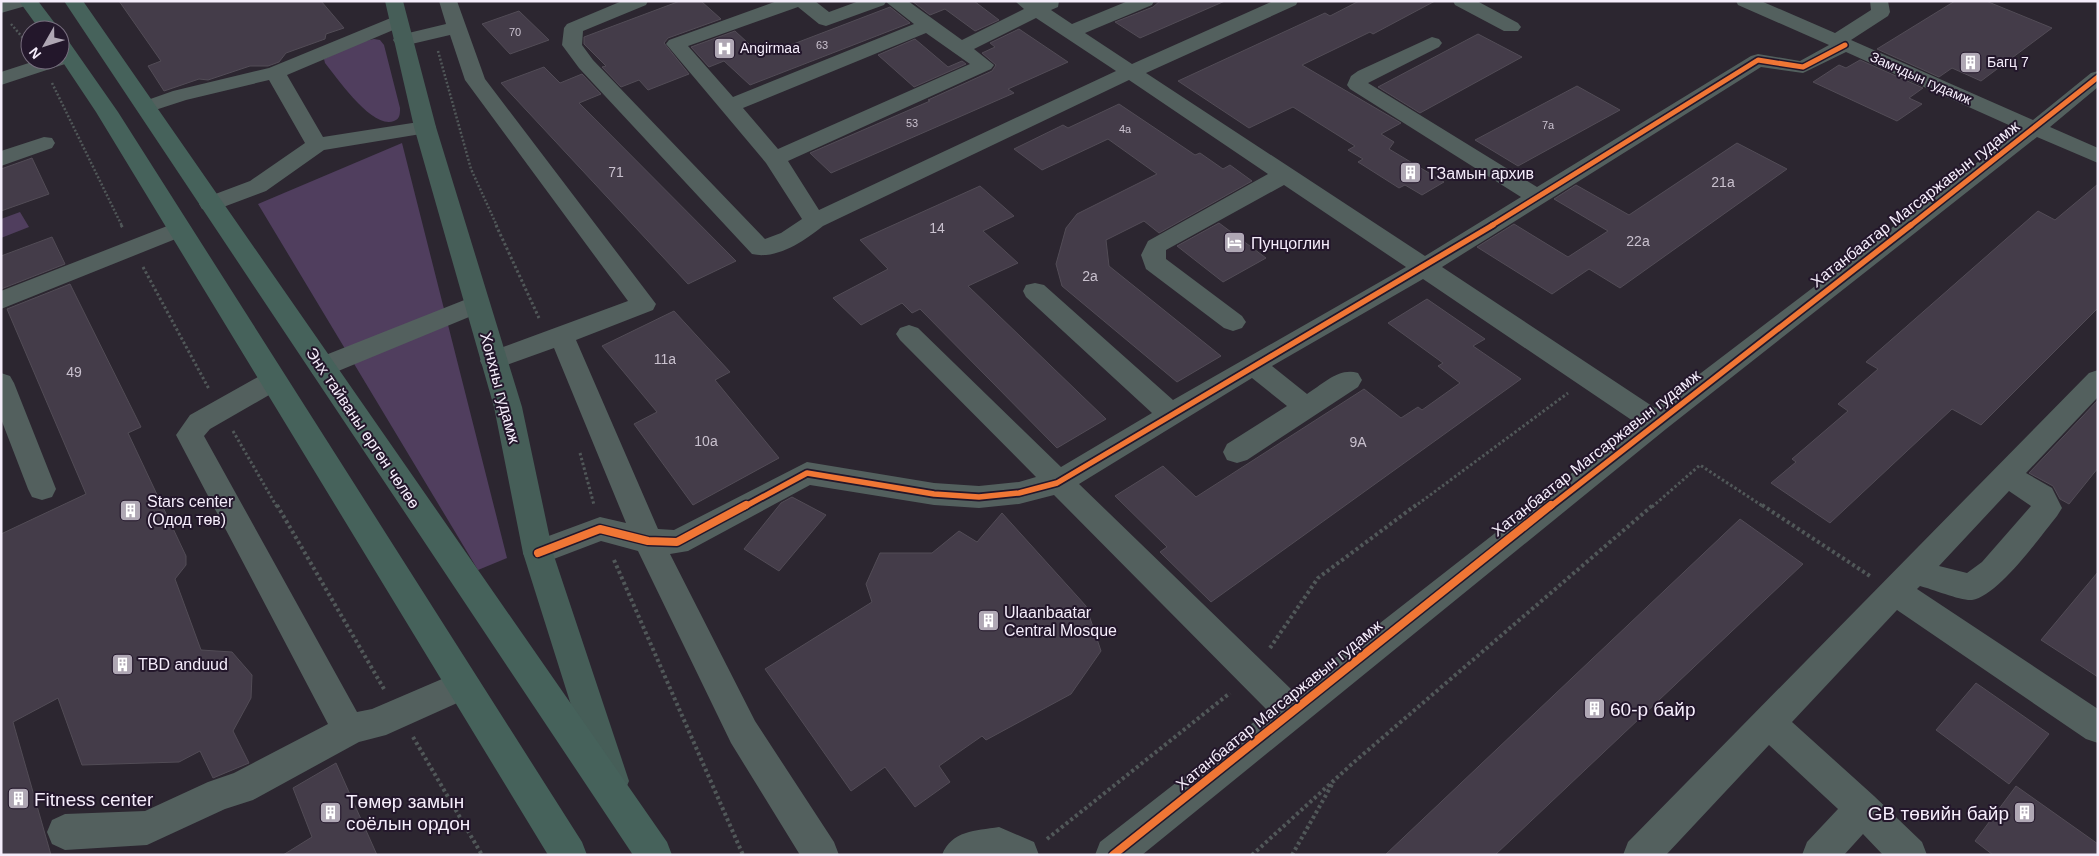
<svg xmlns="http://www.w3.org/2000/svg" width="2099" height="856" font-family="Helvetica,sans-serif">
  <style>
    .green { fill: #503e5e }
    .building { fill: #443c49; stroke: #524c56 }
    .lines { fill: none; stroke-linecap: round; stroke-linejoin: round }
    .path-far2 { stroke: #515859; stroke-width: 2.5; stroke-dasharray: 2 2; stroke-linecap: butt }
    .path-far1 { stroke: #515859; stroke-width: 3; stroke-dasharray: 2.5 2.5; stroke-linecap: butt }
    .path { stroke: #515859; stroke-width: 4; stroke-dasharray: 3 3; stroke-linecap: butt }
    .minor { fill: #53605e; fill-rule: evenodd }
    .major { fill: #465e58; fill-rule: evenodd }
    .highway { fill: #46625b; fill-rule: evenodd }
    .cycleway-far2-casing { stroke: #23172b; stroke-width: 8 }
    .cycleway-far1-casing { stroke: #23172b; stroke-width: 9 }
    .cycleway-casing { stroke: #23172b; stroke-width: 11 }
    .cycleway-far2 { stroke: #f07635; stroke-width: 5 }
    .cycleway-far1 { stroke: #f07635; stroke-width: 5.5 }
    .cycleway { stroke: #f07635; stroke-width: 8 }
    .labels { text-anchor: middle; dominant-baseline: central; stroke-width: 4; stroke-linejoin: round; paint-order: stroke }
    .far-number-label { font-size: 11px; fill: #c9c1ce }
    .far-poi-label { font-size: 14px; fill: #f5edfb; stroke: #23172b; text-anchor: start }
    .far-street-label { font-size: 14px; fill: #f5edfb; stroke: #23172b }
    .number-label { font-size: 14px; fill: #c9c1ce }
    .poi-label { font-size: 16px; fill: #f5edfb; stroke: #23172b; text-anchor: start }
    .street-label { font-size: 16px; fill: #f5edfb; stroke: #23172b }
    .near-poi-label { font-size: 19px; fill: #f5edfb; stroke: #23172b; text-anchor: start }
  </style>
  <rect width="100%" height="100%" fill="#2c2630"/>
  <path class="green" d="M 374,39 L 380,40 L 384,45 L 400,108 C 400,114 400,119 394,121 C 373,130 337,78 325,63 L 324,59 L 360,42 Z
    M 402,143 L 507,558 L 478,570 L 258,204 Z
    M 20,212 L 29,227 L 1,238 L 1,219 Z"/>
  <path class="building" d="M 119,1 L 321,1 L 344,28 L 326,34 L 325,39 L 286,53 L 279,62 L 268,66 L 250,66 L 208,80 L 199,79 L 164,91 L 148,66 L 161,61 Z
    M 680,1 L 701,1 L 721,19 L 668,38 L 664,43 L 689,74 L 648,90 L 639,80 L 621,87 L 602,67 L 606,66 L 584,44 L 584,37 Z
    M 912,1 L 974,1 L 999,20 L 975,31 L 945,9 L 930,15 Z
    M 1160,1 L 1225,1 L 1140,38 L 1115,22 L 1153,7 Z
    M 1359,1 L 1435,1 L 1373,34 L 1370,32 L 1302,65 L 1401,123 L 1381,134 L 1394,142 L 1389,149 L 1444,182 L 1422,195 L 1405,185 L 1399,188 L 1358,162 L 1363,159 L 1348,150 L 1355,146 L 1293,107 L 1249,128 L 1178,81 L 1325,13 L 1330,16 Z
    M 1955,1 L 1986,1 L 2052,28 L 1981,81 L 1952,68 L 1939,77 L 1877,49 Z
    M 890,7 L 910,23 L 750,85 L 724,61 L 709,67 L 691,47 L 735,31 L 762,56 Z
    M 519,11 L 549,40 L 510,54 L 482,24 Z
    M 1019,29 L 1068,62 L 1008,89 L 1014,93 L 831,173 L 810,153 L 930,101 L 928,100 L 992,71 L 996,65 L 982,53 L 995,47 L 990,43 Z
    M 1478,34 L 1522,57 L 1420,113 L 1378,87 Z
    M 915,39 L 948,67 L 962,61 L 966,64 L 914,87 L 878,55 Z
    M 1860,60 L 1923,88 L 1909,98 L 1922,104 L 1897,121 L 1813,82 L 1839,65 L 1846,68 Z
    M 544,67 L 560,83 L 582,74 L 601,94 L 579,103 L 736,261 L 688,284 L 501,83 Z
    M 1577,86 L 1620,110 L 1518,166 L 1475,140 Z
    M 1119,104 L 1195,155 L 1200,153 L 1223,169 L 1230,165 L 1252,181 L 1159,233 L 1144,221 L 1106,240 L 1109,266 L 1221,356 L 1177,382 L 1062,286 L 1056,264 L 1066,228 L 1077,214 L 1157,174 L 1108,139 L 1042,170 L 1014,149 L 1063,125 L 1068,128 Z
    M 1737,143 L 1787,169 L 1620,288 L 1589,269 L 1552,294 L 1477,247 L 1514,224 L 1568,257 L 1608,231 L 1554,199 L 1576,185 L 1629,215 Z
    M 32,158 L 49,194 L 1,211 L 1,169 Z
    M 2098,184 L 2098,308 L 1981,425 L 1952,409 L 1830,523 L 1771,483 L 1796,462 L 1792,459 L 1848,411 L 1838,404 L 1878,369 L 1866,362 L 2038,211 L 2055,220 Z
    M 980,186 L 1014,216 L 983,231 L 1018,263 L 968,286 L 1106,419 L 1057,448 L 920,309 L 912,313 L 902,303 L 861,325 L 833,298 L 888,269 L 860,240 Z
    M 1219,223 L 1266,258 L 1223,282 L 1177,246 Z
    M 52,237 L 65,264 L 1,289 L 1,256 Z
    M 70,284 L 141,427 L 128,433 L 186,556 L 186,565 L 175,579 L 201,650 L 232,652 L 252,675 L 251,698 L 233,731 L 249,763 L 213,778 L 200,751 L 179,762 L 82,765 L 58,698 L 13,722 L 51,855 L 1,855 L 1,534 L 86,494 L 7,309 Z
    M 1427,299 L 1485,339 L 1473,346 L 1521,379 L 1211,602 L 1160,552 L 1167,547 L 1115,496 L 1163,466 L 1196,497 L 1364,389 L 1401,418 L 1418,407 L 1422,410 L 1460,383 L 1438,366 L 1443,363 L 1388,323 Z
    M 674,311 L 730,372 L 715,380 L 779,458 L 693,505 L 634,424 L 657,412 L 602,346 Z
    M 2098,400 L 2098,468 L 2069,504 L 2060,499 L 2053,486 L 2029,473 Z
    M 792,497 L 826,515 L 779,571 L 744,549 L 781,503 Z
    M 1002,513 L 1086,606 L 1101,651 L 1071,694 L 986,740 L 982,736 L 939,766 L 950,782 L 915,807 L 885,767 L 851,791 L 765,669 L 872,602 L 866,584 L 880,553 L 932,553 L 959,531 L 977,542 Z
    M 1740,519 L 1803,564 L 1495,855 L 1385,855 Z
    M 2098,572 L 2098,677 L 2041,640 Z
    M 1976,683 L 2049,734 L 2009,784 L 1936,730 Z
    M 336,763 L 377,855 L 283,855 L 312,837 L 293,788 Z
    M 2016,786 L 2098,844 L 2098,855 L 1993,855 L 1975,841 Z"/>
  <g class="lines">
    <path class="path-far2" d="M 11,24 L 30,46
      M 438,51 L 471,169 L 497,226
      M 52,83 L 122,226"/>
    <path class="path-far1" d="M 121,225 L 123,228
      M 496,225 L 539,318
      M 143,267 L 209,389
      M 233,431 L 277,507
      M 580,453 L 594,505
      M 1414,507 L 1568,393
      M 1652,507 L 1700,465 L 1764,507"/>
    <path class="path" d="M 277,505 L 384,689
      M 1762,505 L 1870,576
      M 614,560 L 743,855
      M 1270,648 L 1318,578 L 1416,505
      M 413,737 L 482,855
      M 1047,839 L 1230,693
      M 1252,855 L 1353,763 L 1653,505
      M 1292,855 L 1334,781"/>
    <path class="minor" d="M 1,1 L 31,1 L 29,5 L 1,13 Z
      M 439,1 L 457,1 L 485,79 L 656,304 L 653,310 L 576,340 L 658,529 L 674,530 L 807,462 L 934,483 L 979,486 L 1019,482 L 1036,477 L 900,340 L 896,334 L 900,328 L 909,325 L 918,328 L 1061,467 L 1152,413 L 1026,297 L 1023,291 L 1026,285 L 1035,283 L 1044,285 L 1173,400 L 1406,267 L 1284,185 L 1166,250 L 1166,259 L 1242,316 L 1246,322 L 1242,328 L 1233,331 L 1224,328 L 1146,269 L 1141,255 L 1148,241 L 1268,174 L 1129,80 L 823,226 C 804,241 777,260 752,254 L 579,68 L 562,45 L 564,28 L 567,24 L 622,1 L 648,1 L 646,5 L 583,31 L 582,45 L 593,60 L 765,239 L 781,233 L 802,219 L 766,163 L 666,44 L 669,40 L 777,1 L 815,1 L 829,12 L 859,1 L 908,1 L 962,40 L 1024,9 L 1015,1 L 1059,1 L 1058,7 L 1051,10 L 1072,24 L 1128,1 L 1154,1 L 1152,5 L 1085,33 L 1132,64 L 1273,1 L 1298,1 L 1296,5 L 1146,73 L 1425,256 L 1521,197 L 1350,89 L 1347,85 L 1351,76 L 1358,71 L 1432,37 L 1439,39 L 1442,43 L 1439,47 L 1368,83 L 1537,187 L 1751,56 L 1758,54 L 1800,61 L 1829,45 L 1738,5 L 1736,1 L 1761,1 L 1835,33 L 1871,10 L 1870,1 L 1888,1 L 1890,12 L 1888,16 L 1851,40 L 2033,120 L 2091,73 L 2098,71 L 2098,87 L 2050,127 L 2098,148 L 2098,163 L 2037,137 L 1666,429 L 1142,855 L 1095,855 L 1100,842 L 1268,711 L 1054,495 L 1019,504 L 979,508 L 934,505 L 810,485 L 688,551 L 670,554 L 755,721 L 834,842 L 839,855 L 800,855 L 731,743 L 638,551 L 601,541 L 538,565 L 527,562 L 523,553 L 527,544 L 600,517 L 626,523 L 554,348 L 493,370 L 484,368 L 480,361 L 484,354 L 628,301 L 465,80 L 450,35 L 403,46 L 396,44 L 393,40 L 396,36 L 446,24 ZM 886,2 L 914,24 L 733,97 L 688,46 L 798,7 L 819,24 L 826,26 L 884,5 ZM 1036,18 L 1116,71 L 819,210 L 788,161 L 991,69 L 994,65 L 974,49 ZM 926,33 L 970,64 L 778,149 L 743,108 ZM 1846,52 L 2020,130 L 1655,408 L 1442,267 L 1761,67 L 1803,73 ZM 1423,279 L 1636,423 L 1293,691 L 1079,484 L 1252,378 L 1287,406 L 1227,444 L 1223,452 L 1227,460 L 1237,463 L 1247,460 L 1358,387 L 1362,380 L 1358,373 C 1339,367 1323,384 1307,394 L 1272,366 Z
      M 1453,1 L 1477,1 L 1518,23 L 1521,27 L 1518,31 L 1504,31 L 1455,5 Z
      M 398,15 L 405,17 L 408,21 L 405,25 L 287,75 L 323,137 L 425,121 L 433,122 L 436,127 L 433,132 L 324,150 L 266,191 L 218,209 L 210,211 L 202,209 L 199,204 L 202,199 L 250,181 L 305,143 L 269,80 L 186,100 L 146,113 L 139,111 L 136,107 L 139,103 L 173,91 L 269,68 Z
      M 60,55 L 65,56 L 68,60 L 65,64 L 1,85 L 1,72 L 38,60 L 60,60 Z
      M 44,137 L 52,138 L 55,143 L 52,148 L 1,166 L 1,151 Z
      M 180,221 L 188,224 L 192,229 L 188,234 L 1,309 L 1,291 Z
      M 477,295 L 486,298 L 489,304 L 486,310 L 331,374 L 322,376 L 313,374 L 309,367 L 313,360 Z
      M 274,370 L 283,373 L 287,380 L 283,387 L 210,429 L 204,436 L 357,712 L 372,709 L 463,670 L 475,675 L 479,685 L 475,695 L 386,735 L 359,742 L 253,800 L 225,809 L 147,845 L 65,850 L 52,844 L 47,832 L 52,820 L 65,814 L 145,811 L 208,782 L 234,773 L 328,724 L 176,435 L 190,415 L 265,373 Z
      M 2098,370 L 2098,397 L 2026,473 L 2052,488 L 2062,508 L 2057,516 C 2040,537 1998,596 1972,600 C 1961,601 1932,589 1920,586 L 1917,589 L 2098,709 L 2098,743 L 2086,739 L 1897,610 L 1792,722 L 1874,796 L 1922,842 L 1927,855 L 1883,855 L 1863,834 L 1844,855 L 1802,855 L 1807,842 L 1838,809 L 1769,745 L 1666,855 L 1623,855 L 1628,842 L 2089,373 ZM 2009,491 L 2031,506 L 1982,562 L 1967,573 L 1939,566 Z
      M 1,373 L 10,376 L 14,383 L 56,489 L 52,497 L 42,500 L 32,497 L 28,489 L 1,419 Z
      M 999,827 L 1034,842 L 1039,855 L 942,855 C 952,830 975,831 999,827 Z"/>
    <path class="major" d="M 385,1 L 403,1 L 436,127 L 522,407 L 553,553 L 629,781 L 624,793 L 612,798 L 600,793 L 595,781 L 523,553 L 494,407 L 414,127 Z"/>
    <path class="highway" d="M 19,1 L 38,1 L 60,30 L 40,30 Z
      M 64,1 L 83,1 L 667,842 L 672,855 L 633,855 Z
      M 60,37 L 67,39 L 118,112 L 582,842 L 587,855 L 548,855 L 96,112 L 60,58 Z"/>
    <defs>
      <path id="cycleway-far2" d="M 1491,226 L 1758,60 L 1803,67 L 1845,45
        M 1910,226 L 2098,77"/>
      <path id="cycleway-far1" d="M 744,507 L 807,473 L 934,494 L 979,497 L 1019,493 L 1057,483 L 1493,225
        M 1550,507 L 1911,225"/>
      <path id="cycleway" d="M 538,553 L 600,529 L 648,541 L 677,542 L 746,505
        M 1113,855 L 1551,505"/>
    </defs>
    <use href="#cycleway-far2" class="cycleway-far2-casing"/>
    <use href="#cycleway-far1" class="cycleway-far1-casing"/>
    <use href="#cycleway" class="cycleway-casing"/>
    <use href="#cycleway-far2" class="cycleway-far2"/>
    <use href="#cycleway-far1" class="cycleway-far1"/>
    <use href="#cycleway" class="cycleway"/>
  </g>
  <defs>
    <symbol id="hospital-square" viewBox="-11 -11 22 22"><rect x="-9" y="-9" width="18" height="18" rx="4" fill="#afa7b4" stroke="#23172b"/><path d="M-5-5h3v3.5h4V-5h3V5h-3V1.5h-4V5h-3Z" fill="#fff"/></symbol>
    <symbol id="building-square" viewBox="-11 -11 22 22"><rect x="-9" y="-9" width="18" height="18" rx="4" fill="#afa7b4" stroke="#23172b"/><path d="M-4-6H4V6H1V3H-1V6H-4ZM-2.5-4.3h1.7v1.8h-1.7ZM.8-4.3h1.7v1.8H.8ZM-2.5-1h1.7V.8h-1.7ZM.8-1h1.7V.8H.8Z" fill="#fff"/></symbol>
    <symbol id="hotel-square" viewBox="-11 -11 22 22"><rect x="-9" y="-9" width="18" height="18" rx="4" fill="#afa7b4" stroke="#23172b"/><path d="M-6-4.5h1.5V1H6V5H4.5V3h-9V5H-6ZM-4 0a1.8 1.8 0 1 1 3.6 0ZM.5 0V-2.5h3Q6-2.5 6 0Z" fill="#fff"/></symbol>
  </defs>
  <g fill-rule="evenodd">
    <use href="#hospital-square" x="712" y="36" width="25" height="25"/>
    <use href="#building-square" x="1958" y="50" width="25" height="25"/>
    <use href="#building-square" x="1398" y="160" width="25" height="25"/>
    <use href="#hotel-square" x="1222" y="230" width="25" height="25"/>
    <use href="#building-square" x="118" y="498" width="25" height="25"/>
    <use href="#building-square" x="976" y="608" width="25" height="25"/>
    <use href="#building-square" x="110" y="652" width="25" height="25"/>
    <use href="#building-square" x="1582" y="696" width="25" height="25"/>
    <use href="#building-square" x="6" y="786" width="25" height="25"/>
    <use href="#building-square" x="318" y="800" width="25" height="25"/>
    <use href="#building-square" x="2012" y="800" width="25" height="25"/>
  </g>
  <g class="labels">
    <g class="far-number-label">
      <text x="515" y="32">70</text>
      <text x="822" y="45">63</text>
      <text x="912" y="123">53</text>
      <text x="1548" y="125">7а</text>
      <text x="1125" y="129">4a</text>
    </g>
    <g class="far-poi-label">
      <text x="740" y="48">Angirmaa</text>
      <text x="1987" y="62">Багц 7</text>
    </g>
    <g class="far-street-label">
      <text transform="translate(1921 78) rotate(24)">Замчдын гудамж</text>
    </g>
    <g class="number-label">
      <text x="616" y="172">71</text>
      <text x="1723" y="182">21а</text>
      <text x="937" y="228">14</text>
      <text x="1638" y="241">22а</text>
      <text x="1090" y="276">2а</text>
      <text x="665" y="359">11а</text>
      <text x="74" y="372">49</text>
      <text x="706" y="441">10а</text>
      <text x="1358" y="442">9A</text>
    </g>
    <g class="poi-label">
      <text x="1427" y="173">ТЗамын архив</text>
      <text x="1251" y="243">Пунцоглин</text>
      <text x="147" y="501">Stars center<tspan x="147" dy="18">(Одод төв)</tspan></text>
      <text x="1004" y="612">Ulaanbaatar<tspan x="1004" dy="18">Central Mosque</tspan></text>
      <text x="138" y="664">TBD anduud</text>
    </g>
    <g class="street-label">
      <text transform="translate(1915 204) rotate(-38)">Хатанбаатар Магсаржавын гудамж</text>
      <text transform="translate(500 388) rotate(75)">Хонхны гудамж</text>
      <text transform="translate(363 428) rotate(56)">Энх тайваны өргөн чөлөө</text>
      <text transform="translate(1596 453) rotate(-38)">Хатанбаатар Магсаржавын гудамж</text>
      <text transform="translate(1279 705) rotate(-39)">Хатанбаатар Магсаржавын гудамж</text>
    </g>
    <g class="near-poi-label">
      <text x="1610" y="709">60-р байр</text>
      <text x="34" y="799">Fitness center</text>
      <text x="346" y="801">Төмөр замын<tspan x="346" dy="22">соёлын ордон</tspan></text>
      <text x="2009" y="813" text-anchor="end">GB төвийн байр</text>
    </g>
  </g>
  <rect width="2099" height="856" fill="none" stroke="#f5edfb" stroke-width="5"/>
  <g transform="translate(45 45) rotate(231)"><circle r="24" fill="#23172b" stroke="#776d7e"/>
  <path d="M0-4L9 19L0 12L-9 19Z" fill="#afa7b4"/>
  <text y="-8" font-size="14" font-weight="bold" text-anchor="middle" fill="#f5edfb">N</text>
  </g>
</svg>
